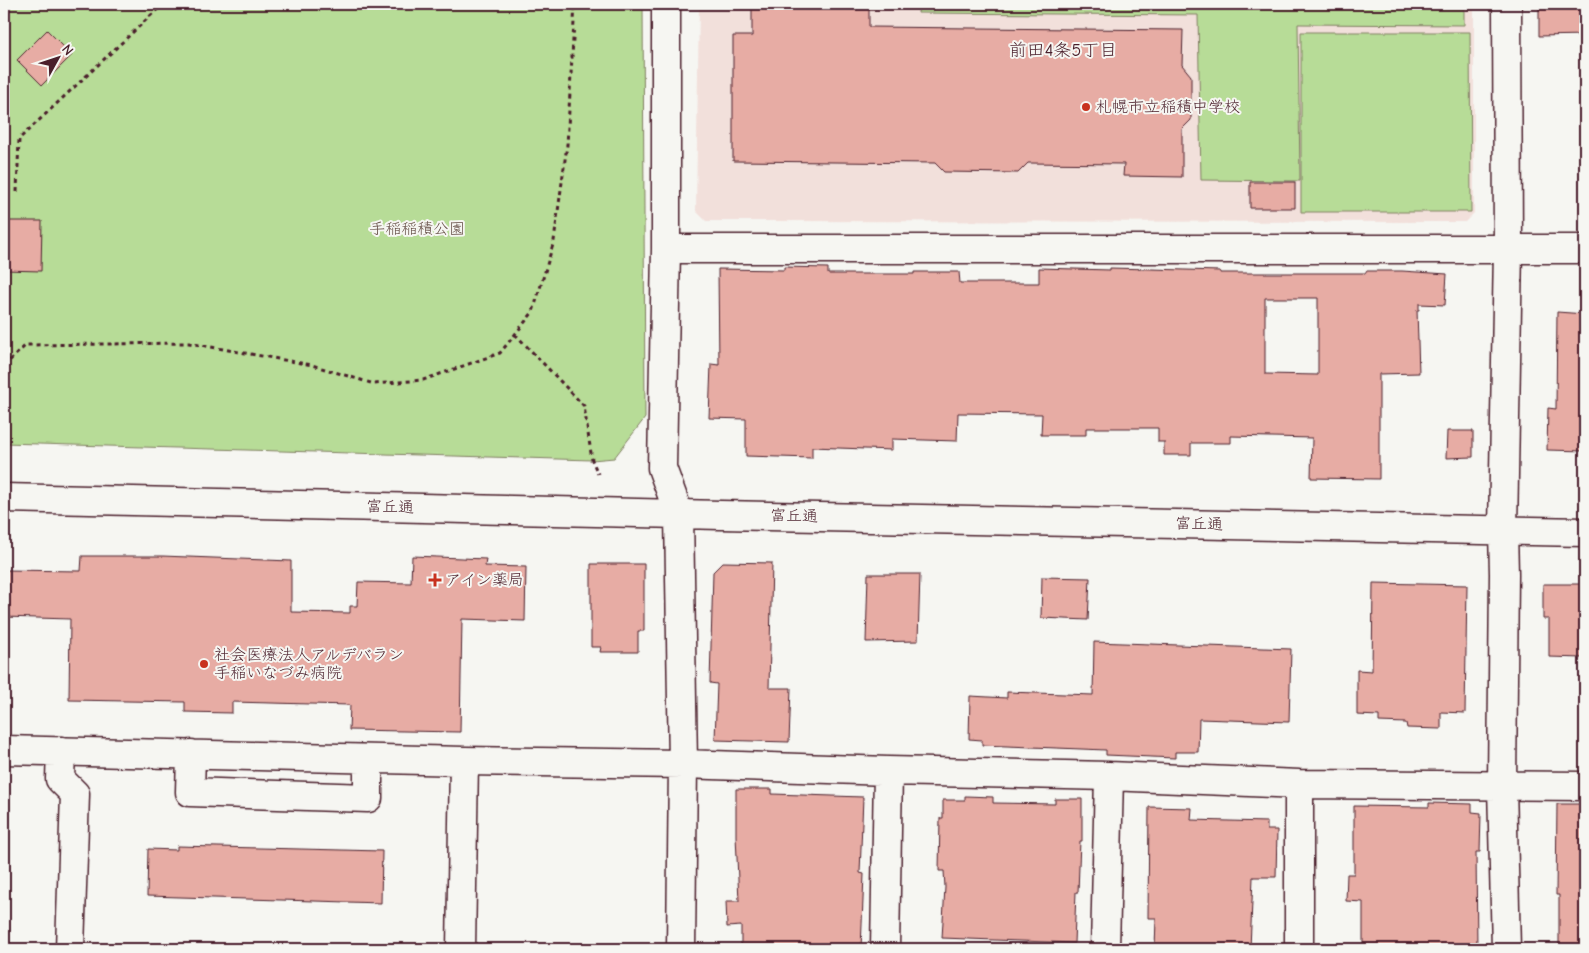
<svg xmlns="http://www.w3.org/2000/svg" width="1589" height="953" font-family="'Comic Neue','Klee One',sans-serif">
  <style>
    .built { fill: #f2e0db }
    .green { fill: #b7dc97; stroke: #807e61 }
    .building { fill: #e7aca4; stroke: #4a1f2b; fill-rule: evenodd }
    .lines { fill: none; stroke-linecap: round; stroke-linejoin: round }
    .minor-casing { stroke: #4a1f2b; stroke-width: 31 }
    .path { stroke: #4a1f2b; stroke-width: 3; stroke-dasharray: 4 4; stroke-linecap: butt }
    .minor { stroke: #f6f6f2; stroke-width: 28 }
    .poi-dot { fill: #c8321e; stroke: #f6f6f2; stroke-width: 2 }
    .labels { text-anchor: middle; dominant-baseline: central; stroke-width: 4; stroke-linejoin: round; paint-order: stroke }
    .poi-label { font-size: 16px; fill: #4a1f2b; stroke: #f6f6f2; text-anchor: start }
    .park-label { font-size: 16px; fill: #654e46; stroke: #f6f6f2 }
    .street-label { font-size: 16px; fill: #4a1f2b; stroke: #f6f6f2 }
    .neighbourhood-label { font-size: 18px; fill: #4a1f2b; stroke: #f6f6f2 }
  </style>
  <rect width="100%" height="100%" fill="#f6f6f2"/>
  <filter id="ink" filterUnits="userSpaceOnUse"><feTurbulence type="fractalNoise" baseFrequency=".02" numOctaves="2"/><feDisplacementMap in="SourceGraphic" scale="10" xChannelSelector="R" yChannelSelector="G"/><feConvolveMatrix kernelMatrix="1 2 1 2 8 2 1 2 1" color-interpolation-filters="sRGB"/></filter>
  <g filter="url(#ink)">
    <path class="built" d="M 699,4 L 1474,4 L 1474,213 L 1465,222 L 706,221 L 696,211 Z"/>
    <path class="green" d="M 4,4 L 643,4 L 645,418 L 614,458 L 592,460 L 4,443 Z
      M 919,4 L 1464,4 L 1464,25 L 1298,24 L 1300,181 L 1201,180 L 1198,15 L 918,13 Z
      M 1301,32 L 1470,32 L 1471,212 L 1301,212 Z"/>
    <path class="building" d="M 752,4 L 869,4 L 869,27 L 1183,30 L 1182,65 L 1191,76 L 1191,120 L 1182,129 L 1182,177 L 1123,176 L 1124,164 L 1028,163 L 1018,173 L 944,172 L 935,163 L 733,161 L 733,36 L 752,36 Z
      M 1539,4 L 1585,4 L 1585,35 L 1539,36 Z
      M 47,30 L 72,55 L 42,85 L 17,60 Z
      M 1250,182 L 1295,182 L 1295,208 L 1250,208 Z
      M 4,221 L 42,221 L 41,271 L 4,270 Z
      M 784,267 L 828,268 L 828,274 L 914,274 L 914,272 L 959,272 L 960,283 L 1039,283 L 1039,268 L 1110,270 L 1110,268 L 1150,269 L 1220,271 L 1220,273 L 1366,273 L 1366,271 L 1402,271 L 1447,274 L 1445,305 L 1419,304 L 1419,310 L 1417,310 L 1419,373 L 1379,374 L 1379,479 L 1311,478 L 1312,438 L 1231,436 L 1231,443 L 1191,443 L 1191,455 L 1164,455 L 1164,442 L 1158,442 L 1158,428 L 1086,428 L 1086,435 L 1041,435 L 1042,414 L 958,413 L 957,441 L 892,439 L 892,450 L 812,447 L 812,458 L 746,456 L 746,419 L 709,418 L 711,364 L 719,365 L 718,269 L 784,270 ZM 1265,298 L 1318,298 L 1318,375 L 1265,374 Z
      M 1557,312 L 1585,314 L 1585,451 L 1547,450 L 1548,408 L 1556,409 Z
      M 1447,431 L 1473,431 L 1473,457 L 1446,458 Z
      M 82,556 L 162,556 L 291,561 L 291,612 L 350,613 L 350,606 L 357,606 L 358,582 L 411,583 L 412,556 L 486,559 L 485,566 L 526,567 L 525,621 L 462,619 L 460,732 L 349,730 L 350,705 L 232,702 L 232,713 L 185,712 L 185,702 L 69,700 L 70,619 L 4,617 L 4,570 L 81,571 Z
      M 723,562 L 772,563 L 769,688 L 791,688 L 789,742 L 715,740 L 717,684 L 710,683 L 713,572 Z
      M 591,564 L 644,564 L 644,631 L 638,631 L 638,652 L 600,652 L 601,647 L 591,647 Z
      M 868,574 L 920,574 L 918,641 L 866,642 Z
      M 1042,577 L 1090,578 L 1088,620 L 1041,618 Z
      M 1373,583 L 1467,585 L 1465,713 L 1441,712 L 1441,729 L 1407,728 L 1406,723 L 1379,722 L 1379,716 L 1357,715 L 1357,670 L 1372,671 Z
      M 1543,584 L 1584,584 L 1583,658 L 1549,657 L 1549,619 L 1543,619 Z
      M 1094,642 L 1291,649 L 1289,722 L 1199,719 L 1198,752 L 1175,752 L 1175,758 L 1106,755 L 1106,750 L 982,745 L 982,740 L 969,739 L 970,696 L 1007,698 L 1007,692 L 1093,695 Z
      M 736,789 L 772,789 L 772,794 L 863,797 L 860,873 L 864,874 L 861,949 L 741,949 L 741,926 L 727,927 L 726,901 L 739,901 L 736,836 Z
      M 965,796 L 993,797 L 993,803 L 1055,804 L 1055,799 L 1082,799 L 1082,841 L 1080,841 L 1078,892 L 1076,892 L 1074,943 L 942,938 L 945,887 L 944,871 L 939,871 L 940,818 L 943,818 L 943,800 L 965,800 Z
      M 1429,803 L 1472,804 L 1472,812 L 1481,813 L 1480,852 L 1476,852 L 1477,949 L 1363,949 L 1363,902 L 1346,901 L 1347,874 L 1354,874 L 1354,806 L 1429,807 Z
      M 1557,804 L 1585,804 L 1585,949 L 1559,949 L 1559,895 L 1556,895 Z
      M 1149,807 L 1192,808 L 1191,820 L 1267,822 L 1267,830 L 1277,830 L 1276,877 L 1253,877 L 1250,949 L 1155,949 L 1156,918 L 1148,918 Z
      M 177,846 L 382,851 L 381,903 L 147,896 L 148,849 L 177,850 Z"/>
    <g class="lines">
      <defs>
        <path id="minor" d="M 666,4 L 666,249 L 662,468 L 679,514 L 683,764 L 681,949
          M 666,249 L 1585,249
          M 4,498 L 721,515 L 1585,532
          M 4,750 L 464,761 L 683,764 L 888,771 L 1109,776 L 1299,784 L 1585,786
          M 61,751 L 60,779 L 75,794 L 70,949
          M 191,754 L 190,792 L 368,798 L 368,759
          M 461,949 L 464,761
          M 885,949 L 888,771
          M 1105,949 L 1109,776
          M 1299,949 L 1299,784
          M 1506,949 L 1502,786 L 1504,574 L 1503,530 L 1508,249 L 1507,4"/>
      </defs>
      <use href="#minor" class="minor-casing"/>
      <path class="path" d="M 17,192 L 19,139 L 163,4
        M 515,334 L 584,406 L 592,460 L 598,474
        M 4,366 L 26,345 L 189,343 L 312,365 L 374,384 L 423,380 L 500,353 L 533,312 L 554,241 L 567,145 L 575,4"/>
      <use href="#minor" class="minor"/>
    </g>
  </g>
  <g class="poi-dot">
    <circle cx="1086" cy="107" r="5"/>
    <path d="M432.5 572.5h5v5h5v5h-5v5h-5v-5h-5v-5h5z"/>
    <circle cx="204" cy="664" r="5"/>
  </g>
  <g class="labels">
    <g class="poi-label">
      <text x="1096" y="107">札幌市立稲積中学校</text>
      <text x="445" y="580">アイン薬局</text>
      <text x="214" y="655">社会医療法人アルデバラン<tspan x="214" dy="18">手稲いなづみ病院</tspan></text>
    </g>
    <g class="park-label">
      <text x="417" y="229">手稲稲積公園</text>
    </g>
    <g class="street-label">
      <text transform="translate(390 507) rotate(1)">富丘通</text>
      <text transform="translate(794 516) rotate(1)">富丘通</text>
      <text transform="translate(1199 524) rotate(1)">富丘通</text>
    </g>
    <g class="neighbourhood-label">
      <text x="1063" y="50">前田4条5丁目</text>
    </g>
  </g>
  <rect width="1589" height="953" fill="none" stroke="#f6f6f2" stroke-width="20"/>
  <rect x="10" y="10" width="1569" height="933" fill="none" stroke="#4a1f2b" stroke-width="2" filter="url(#ink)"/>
  <g transform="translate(58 58) rotate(50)" stroke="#f6f6f2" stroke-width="4" paint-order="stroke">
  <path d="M0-4L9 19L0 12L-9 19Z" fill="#4a1f2b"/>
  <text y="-8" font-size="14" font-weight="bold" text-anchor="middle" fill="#4a1f2b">N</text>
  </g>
</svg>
